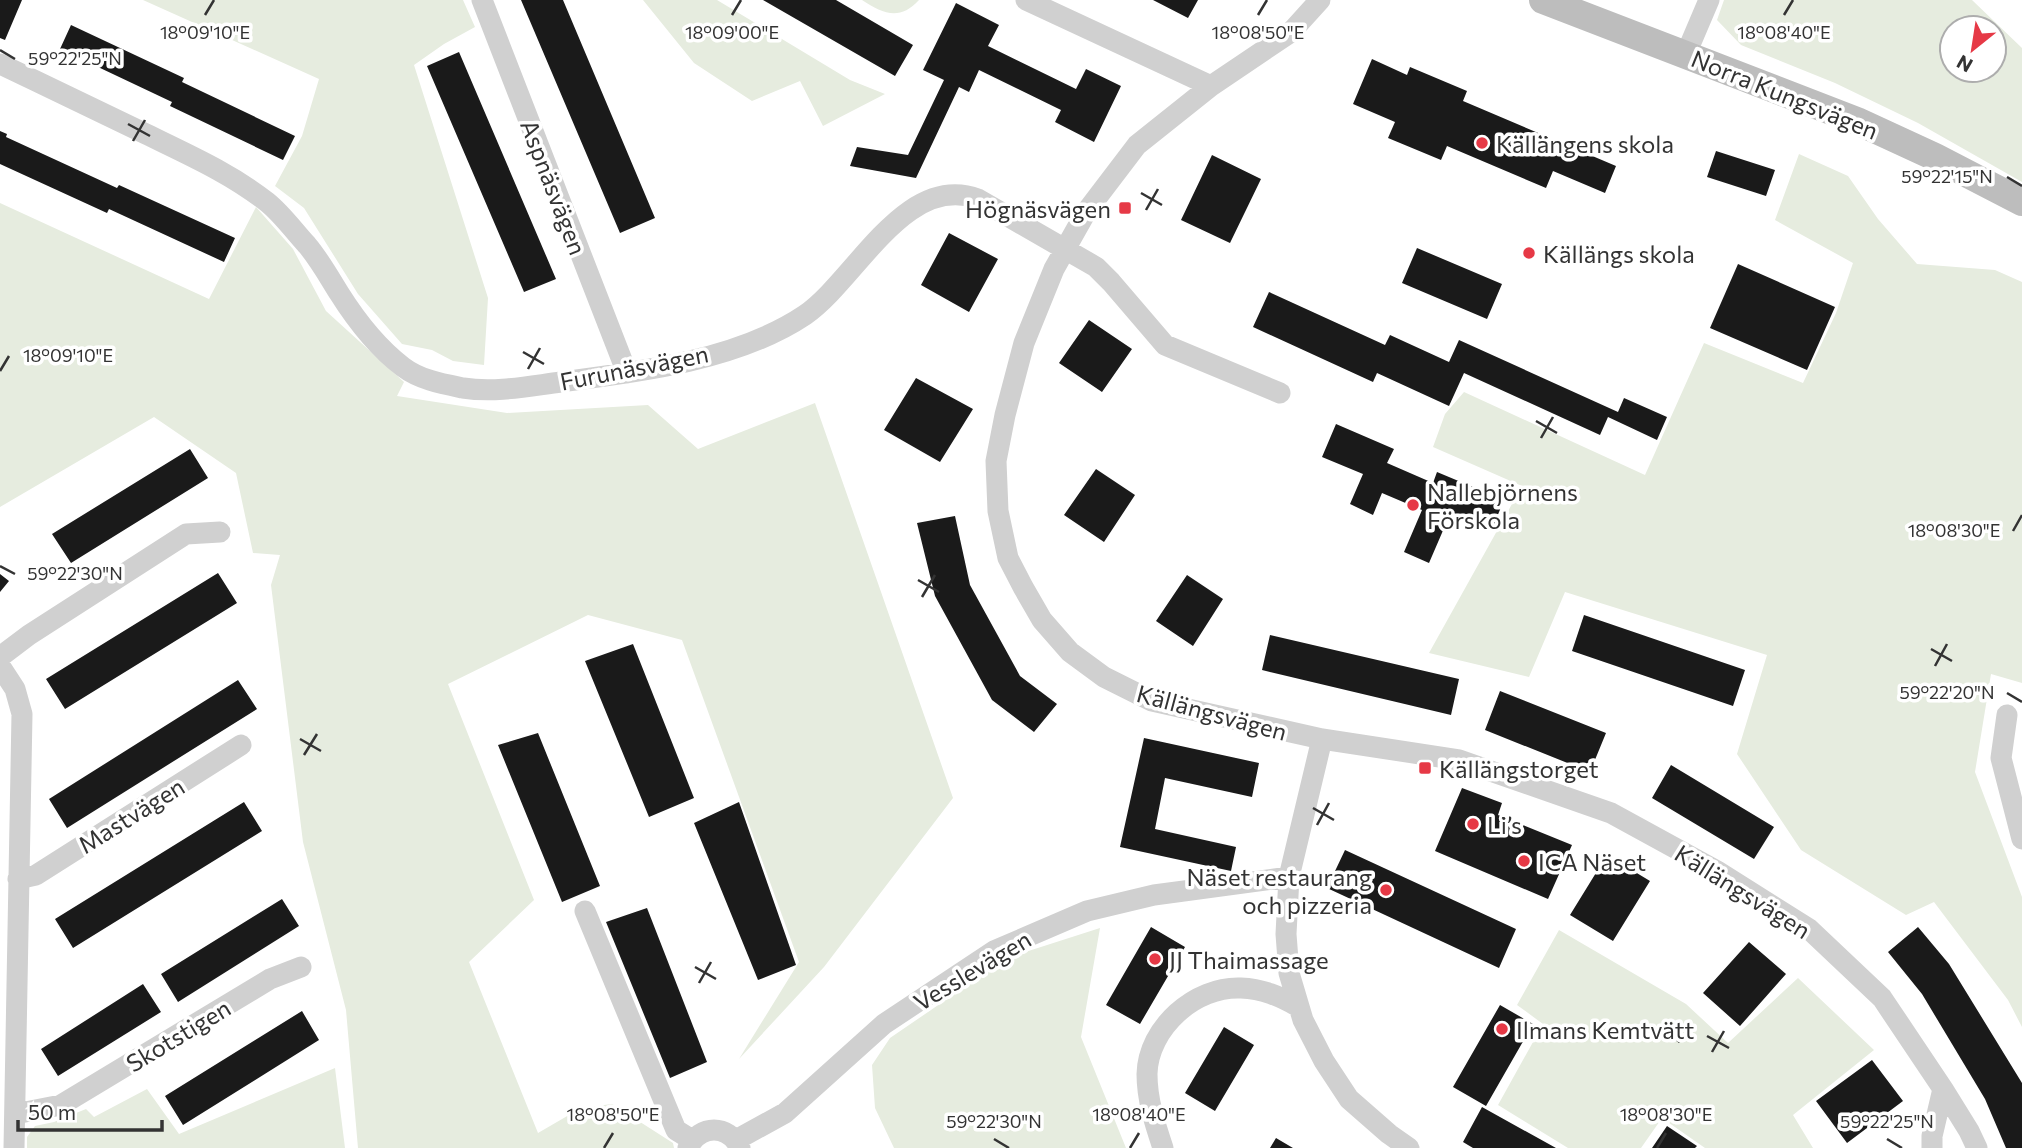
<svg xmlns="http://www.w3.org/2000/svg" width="2022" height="1148" font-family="Commissioner,sans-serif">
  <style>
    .green { fill: #e6ecdf; fill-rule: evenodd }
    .building { fill: #1a1a1a }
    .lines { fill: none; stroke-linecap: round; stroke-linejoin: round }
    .street { stroke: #d0d0d0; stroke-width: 21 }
    .secondary { stroke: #bdbdbd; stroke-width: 28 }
    .ticks { fill: none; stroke: #333; stroke-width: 2.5 }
    .poi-dot { fill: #e63946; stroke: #fff; stroke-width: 2.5 }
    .labels { text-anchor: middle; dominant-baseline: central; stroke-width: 7; stroke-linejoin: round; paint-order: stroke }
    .street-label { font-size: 24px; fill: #333; stroke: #fff }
    .poi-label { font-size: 24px; fill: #333; stroke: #fff; text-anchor: start }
    .ticks-label { font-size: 18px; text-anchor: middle; fill: #333; stroke: #fff; stroke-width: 7; stroke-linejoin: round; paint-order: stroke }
  </style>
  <rect width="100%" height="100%" fill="#fff"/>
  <path class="green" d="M 143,0 L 463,0 L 475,27 L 444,44 L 414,65 L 488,298 L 484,365 L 453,361 L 432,350 L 402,344 L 358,294 L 304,208 L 275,186 L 302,136 L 319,79 Z
    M 643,0 L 717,0 L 850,80 L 885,94 L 823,126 L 800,81 L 752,101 L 694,63 Z
    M 862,0 L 919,0 C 900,21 883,14 862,0 Z
    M 1724,0 L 1972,0 L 2022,48 L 2022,182 L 1918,123 L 1835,83 L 1741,45 L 1717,20 ZM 1952,28 L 1994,28 L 1994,70 L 1952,70 Z
    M 1799,154 L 1848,176 L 1878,219 L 1917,264 L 1995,270 L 2022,282 L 2022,683 L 1991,674 L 1975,772 L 2022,897 L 2022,1027 L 2008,1000 L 1934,902 L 1906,915 L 1801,850 L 1737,754 L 1767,655 L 1565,592 L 1529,677 L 1429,653 L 1522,486 L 1433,447 L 1445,414 L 1464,392 L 1645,475 L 1704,343 L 1803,383 L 1836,313 L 1853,263 L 1775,220 Z
    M 0,203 L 209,299 L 256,207 L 293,249 L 326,311 L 404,382 L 397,396 L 507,413 L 648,405 L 698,449 L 815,403 L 953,798 L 824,967 L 739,1059 L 799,962 L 682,640 L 588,615 L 448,684 L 534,900 L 469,962 L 538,1133 L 581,1108 L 612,1104 L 673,1143 L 674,1148 L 358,1148 L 346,1010 L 303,842 L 271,585 L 280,555 L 253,553 L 236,473 L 154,417 L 0,507 Z
    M 1100,928 L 1081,1037 L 1126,1148 L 894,1148 L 875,1108 L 872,1065 L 890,1038 L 1007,958 Z
    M 1559,930 L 1686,1004 L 1728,1043 L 1798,978 L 1874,1050 L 1793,1115 L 1813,1148 L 1705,1148 L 1662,1118 L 1641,1148 L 1568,1148 L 1498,1105 L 1543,1024 L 1517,1005 Z
    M 335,1068 L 345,1148 L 27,1148 L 27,1137 L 35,1126 L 54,1122 L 86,1109 L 94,1117 L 147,1089 L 179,1134 Z"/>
  <path class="building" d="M 0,0 L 22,0 L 5,40 L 0,38 Z
    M 521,0 L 563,0 L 655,218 L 620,233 Z
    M 763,0 L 836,0 L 913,45 L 895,76 Z
    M 1153,0 L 1198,0 L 1188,18 Z
    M 956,3 L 999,25 L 988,46 L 1076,89 L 1086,69 L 1121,86 L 1094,142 L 1055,122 L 1061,110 L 979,70 L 969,92 L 959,87 L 916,178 L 850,166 L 857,147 L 908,155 L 944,80 L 923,70 Z
    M 71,25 L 184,78 L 182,82 L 295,136 L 283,160 L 170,106 L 172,102 L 60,49 Z
    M 459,52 L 556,279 L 524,292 L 427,66 Z
    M 1372,59 L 1407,75 L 1410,67 L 1467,91 L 1463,101 L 1616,166 L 1605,193 L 1553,171 L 1546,188 L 1447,146 L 1441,160 L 1388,138 L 1395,122 L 1353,104 Z
    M 0,131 L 7,134 L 6,137 L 117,188 L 119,185 L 235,238 L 224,262 L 109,209 L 107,213 L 0,164 Z
    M 1716,151 L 1775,170 L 1766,196 L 1707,177 Z
    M 1212,155 L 1261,179 L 1230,243 L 1181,220 Z
    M 949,233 L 998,259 L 969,312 L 921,285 Z
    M 1417,248 L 1502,284 L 1487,319 L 1402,283 Z
    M 1738,264 L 1835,307 L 1807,370 L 1710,328 Z
    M 1269,292 L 1385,345 L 1390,335 L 1449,362 L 1459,340 L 1618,412 L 1624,398 L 1667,417 L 1657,440 L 1608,417 L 1600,435 L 1464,373 L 1449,406 L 1377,373 L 1373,382 L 1253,327 Z
    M 1089,320 L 1132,349 L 1102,392 L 1059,363 Z
    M 916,378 L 973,409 L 940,462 L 884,430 Z
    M 1336,424 L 1394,449 L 1387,463 L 1433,483 L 1437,472 L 1504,500 L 1492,529 L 1451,512 L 1429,563 L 1404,552 L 1422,510 L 1382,493 L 1373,515 L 1350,504 L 1363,474 L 1322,457 Z
    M 190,449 L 208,478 L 71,563 L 52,534 Z
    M 1096,469 L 1135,495 L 1104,542 L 1064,515 Z
    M 955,516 L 970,585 L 1020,676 L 1057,704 L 1034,732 L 992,700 L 935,596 L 917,523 Z
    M 218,573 L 237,603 L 65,709 L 46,679 Z
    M 0,574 L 9,581 L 0,592 Z
    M 1187,575 L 1223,599 L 1193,646 L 1156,621 Z
    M 1584,615 L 1745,670 L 1733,706 L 1572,651 Z
    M 1270,635 L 1459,679 L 1451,715 L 1262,670 Z
    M 633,644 L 694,798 L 649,817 L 585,661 Z
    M 238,680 L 257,709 L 67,828 L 49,799 Z
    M 1500,691 L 1606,733 L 1590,772 L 1485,730 Z
    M 538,733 L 600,886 L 562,902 L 498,745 Z
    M 1144,738 L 1259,763 L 1252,797 L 1165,778 L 1155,829 L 1236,847 L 1231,871 L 1120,847 Z
    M 1671,765 L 1774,827 L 1754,859 L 1652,798 Z
    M 1462,788 L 1502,803 L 1498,815 L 1572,845 L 1548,899 L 1435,851 Z
    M 244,802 L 262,831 L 73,948 L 55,919 Z
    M 739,802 L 796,965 L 758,980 L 694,823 Z
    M 1345,850 L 1516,929 L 1499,968 L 1327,888 Z
    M 1607,855 L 1650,881 L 1613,941 L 1570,915 Z
    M 282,899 L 299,926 L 178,1002 L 161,974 Z
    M 647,908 L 707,1062 L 670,1078 L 606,922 Z
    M 1151,927 L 1185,947 L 1140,1024 L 1106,1005 Z
    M 1918,927 L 1949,964 L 2022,1083 L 2022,1148 L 2006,1148 L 1985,1099 L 1922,994 L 1888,952 Z
    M 1749,942 L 1786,974 L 1740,1026 L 1703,993 Z
    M 143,984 L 161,1012 L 58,1076 L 41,1049 Z
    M 1500,1005 L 1533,1024 L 1486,1106 L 1453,1087 Z
    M 302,1011 L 319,1040 L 183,1125 L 165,1096 Z
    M 1224,1027 L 1254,1045 L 1215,1111 L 1185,1093 Z
    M 1673,1029 L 1683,1038 L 1679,1043 L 1669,1035 Z
    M 1872,1060 L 1903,1101 L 1847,1143 L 1816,1101 Z
    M 1482,1107 L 1556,1148 L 1473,1148 L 1463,1142 Z
    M 1667,1126 L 1697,1146 L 1695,1148 L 1652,1148 Z
    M 1276,1138 L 1293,1148 L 1270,1148 Z"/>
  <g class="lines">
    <path class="street" d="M 482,0 L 627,373
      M 1026,0 L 1211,86
      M 1320,0 L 1291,32 L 1211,86 L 1137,145 L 1086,212 L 1054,269 L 1024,343 L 1005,415 L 996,461 L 998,511 L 1008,558 L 1023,587 L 1042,620 L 1070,652 L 1104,677 L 1152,701 L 1322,739 L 1459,760 L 1611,813 L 1717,871 L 1809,929 L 1882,998 L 1943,1089 L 1969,1131 L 1977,1148
      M 1686,54 L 1709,0
      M 0,64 C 49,87 98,111 146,134 C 189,155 230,173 267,202 C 282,214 294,231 307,245 C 319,259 329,277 339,293 C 356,320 378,348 403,367 C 420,380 443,384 463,388 C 496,393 529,386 561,382 C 640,372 738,360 805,315 C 856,280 905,172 978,199 L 1096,267 L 1111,282 L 1165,345 L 1280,393
      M 0,657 L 29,635 L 186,534 L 220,532
      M 0,666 L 15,689 L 22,714 L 14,1148
      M 2007,715 L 2001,758 L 2022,839
      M 1322,739 L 1289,877 L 1286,934 L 1289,973 L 1303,1020 L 1324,1061 L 1349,1099 L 1389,1134 L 1409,1148
      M 18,879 L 36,875 L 241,745
      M 585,911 L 676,1130 L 692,1140
      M 15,1114 L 61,1105 L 270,979 L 301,967
      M 736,1140 L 785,1113 L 884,1024 L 994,951 L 1087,911 L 1154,895 L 1289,877
      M 688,1148 C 700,1124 728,1124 740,1148
      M 1163,1148 C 1155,1124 1147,1100 1147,1074 C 1148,1028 1195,986 1241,988 C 1263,989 1279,996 1297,1006
      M 1932,1148 L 1932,1136 L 1943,1089"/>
    <path class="secondary" d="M 1543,0 L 1857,121 L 1935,157 L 2022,202"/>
  </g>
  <path class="ticks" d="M 205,15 L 214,0M 732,15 L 741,0M 1258,15 L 1267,0M 1784,15 L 1793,0M 0,50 L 15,59M 128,124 L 150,136M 133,141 L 145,120M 2007,177 L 2022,186M 1141,193 L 1162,205M 1146,210 L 1158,189M 523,352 L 544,364M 528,369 L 540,348M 0,371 L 9,356M 1536,421 L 1557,433M 1541,438 L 1553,417M 2013,531 L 2022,515M 0,566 L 15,574M 918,580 L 939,592M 922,597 L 935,575M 1931,649 L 1952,661M 1935,666 L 1947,644M 2007,693 L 2022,702M 300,739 L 321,751M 304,755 L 317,734M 1313,808 L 1334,820M 1317,825 L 1329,803M 695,967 L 716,979M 699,983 L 711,962M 1707,1036 L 1729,1048M 1712,1052 L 1724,1031M 994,1139 L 1009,1148M 1887,1139 L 1902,1148M 604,1148 L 613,1133M 1130,1148 L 1139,1133M 1657,1148 L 1666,1133"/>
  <g class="poi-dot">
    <circle cx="1482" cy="143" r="7"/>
    <rect x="1118" y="201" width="14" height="14" rx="3.5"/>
    <circle cx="1529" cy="253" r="7"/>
    <circle cx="1413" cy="505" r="7"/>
    <rect x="1418" y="761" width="14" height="14" rx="3.5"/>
    <circle cx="1473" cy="824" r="7"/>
    <circle cx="1524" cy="861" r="7"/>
    <circle cx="1386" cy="890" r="7"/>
    <circle cx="1155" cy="959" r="7"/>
    <circle cx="1502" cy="1029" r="7"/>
  </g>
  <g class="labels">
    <g class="street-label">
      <text transform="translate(1785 94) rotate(22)">Norra Kungsvägen</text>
      <text transform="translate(554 187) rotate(69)">Aspnäsvägen</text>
      <text transform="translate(634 367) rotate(-11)">Furunäsvägen</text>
      <text transform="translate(1212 712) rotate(15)">Källängsvägen</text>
      <text transform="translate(131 815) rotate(-32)">Mastvägen</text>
      <text transform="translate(1743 891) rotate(32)">Källängsvägen</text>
      <text transform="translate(972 970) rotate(-31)">Vesslevägen</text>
      <text transform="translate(178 1035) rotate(-31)">Skotstigen</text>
    </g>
    <g class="poi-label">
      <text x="1496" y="143">Källängens skola</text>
      <text x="1111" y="208" text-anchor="end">Högnäsvägen</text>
      <text x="1543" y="253">Källängs skola</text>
      <text x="1427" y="491">Nallebjörnens<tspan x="1427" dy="28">Förskola</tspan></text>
      <text x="1439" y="768">Källängstorget</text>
      <text x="1487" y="824">Li’s</text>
      <text x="1538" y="861">ICA Näset</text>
      <text x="1372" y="876" text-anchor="end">Näset restaurang<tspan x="1372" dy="28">och pizzeria</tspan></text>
      <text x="1169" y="959">JJ Thaimassage</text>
      <text x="1516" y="1029">Ilmans Kemtvätt</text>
    </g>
  </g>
  <g class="ticks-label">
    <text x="205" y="39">18°09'10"E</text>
    <text x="732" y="39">18°09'00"E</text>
    <text x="1258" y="39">18°08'50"E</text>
    <text x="1784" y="39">18°08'40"E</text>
    <text x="75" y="65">59°22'25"N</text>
    <text x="1947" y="183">59°22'15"N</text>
    <text x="68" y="362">18°09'10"E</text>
    <text x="1954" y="537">18°08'30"E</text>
    <text x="75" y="580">59°22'30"N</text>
    <text x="1947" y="699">59°22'20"N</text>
    <text x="613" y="1121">18°08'50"E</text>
    <text x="1139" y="1121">18°08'40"E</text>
    <text x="1666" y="1121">18°08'30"E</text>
    <text x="994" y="1128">59°22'30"N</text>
    <text x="1887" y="1128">59°22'25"N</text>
  </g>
  <g transform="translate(1973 49) rotate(210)"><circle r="33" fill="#ffffff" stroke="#adadad" stroke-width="2"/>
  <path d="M0-5L12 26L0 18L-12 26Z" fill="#e63946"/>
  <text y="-10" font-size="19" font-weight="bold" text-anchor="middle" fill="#333333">N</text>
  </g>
  <path d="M18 1120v10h144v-10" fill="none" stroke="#333333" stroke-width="3.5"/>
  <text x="28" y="1120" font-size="21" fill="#333333" stroke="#ffffff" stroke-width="5" paint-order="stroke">50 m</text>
</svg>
